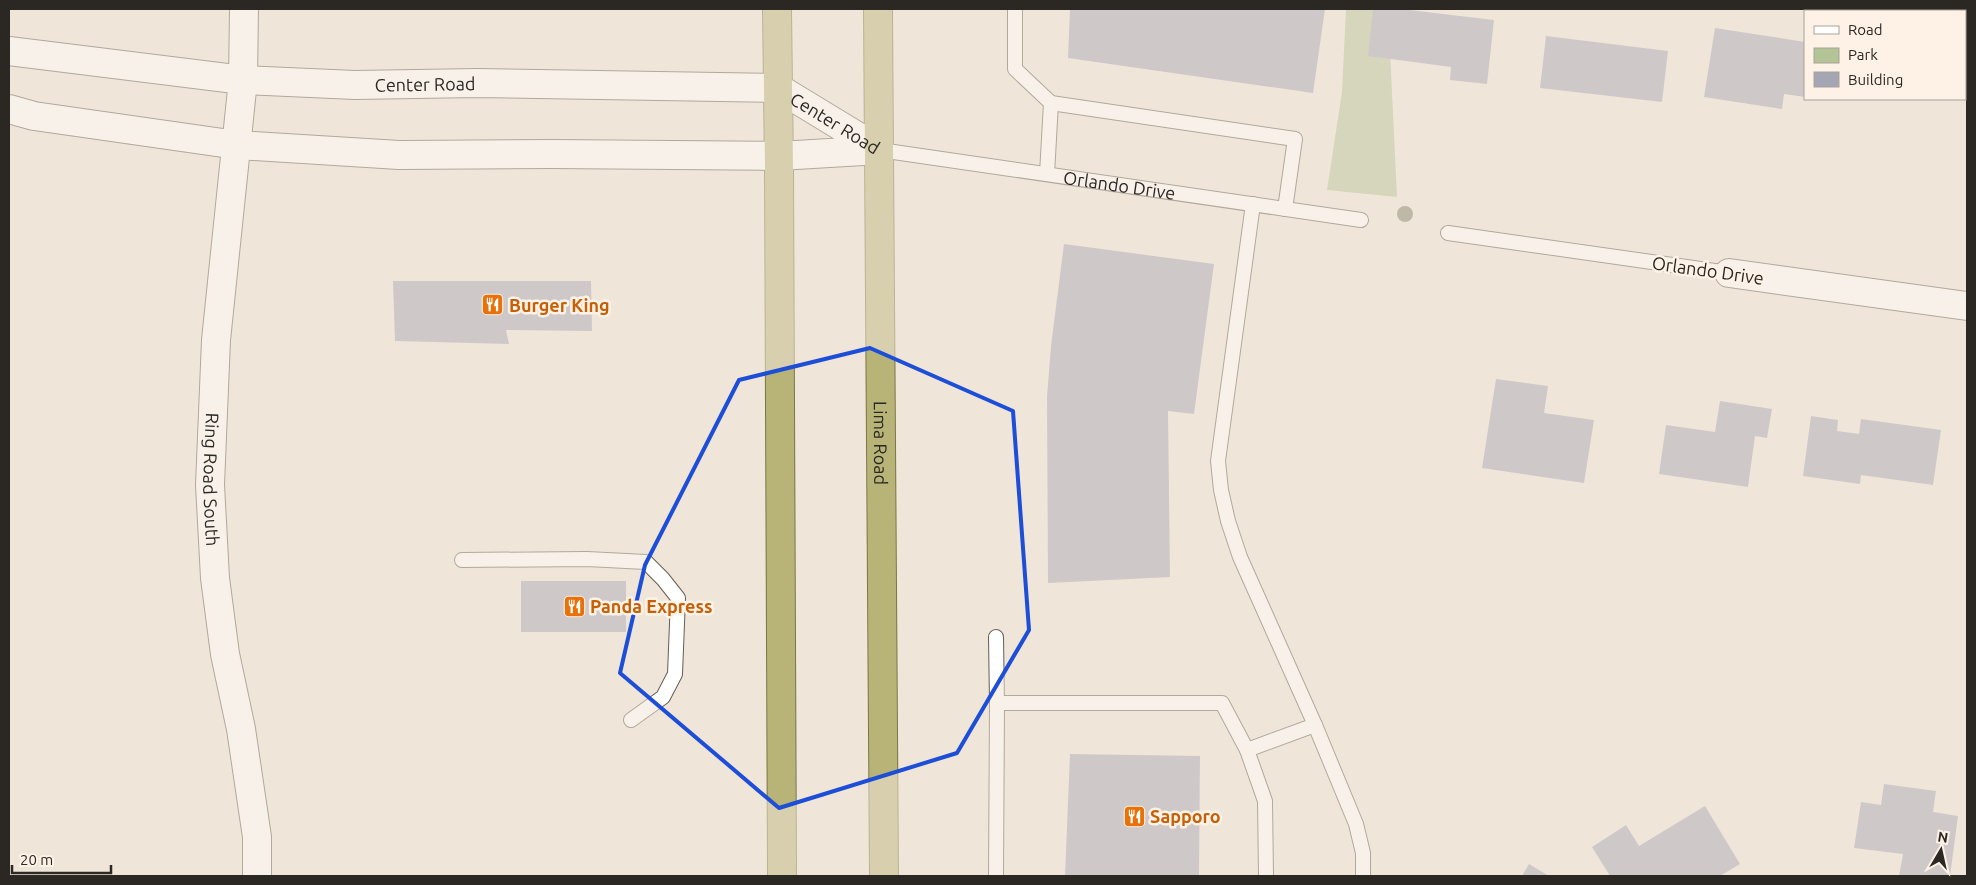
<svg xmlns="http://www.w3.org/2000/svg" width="1976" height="885" font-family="Ubuntu,sans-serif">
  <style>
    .green { fill: #b3c497 }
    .building { fill: #a4a6b4 }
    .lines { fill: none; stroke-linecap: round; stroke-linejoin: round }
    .service-casing { stroke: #665d53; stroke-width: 16 }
    .minor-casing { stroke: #665d53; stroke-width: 30 }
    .tertiary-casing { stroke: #665d53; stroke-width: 30 }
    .trunk-casing { stroke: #7c7645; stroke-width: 30 }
    .service { stroke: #fff; stroke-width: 14 }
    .minor { stroke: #fff; stroke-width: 28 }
    .tertiary { stroke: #fff; stroke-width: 28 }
    .trunk { stroke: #b8b478; stroke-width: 28 }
    .tree { fill: #818368 }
    .marked { fill: none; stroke: #1d4ed8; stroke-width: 4; stroke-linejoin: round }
    .labels { text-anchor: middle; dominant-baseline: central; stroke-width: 5; stroke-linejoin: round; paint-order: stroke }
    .street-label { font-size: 18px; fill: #2b2723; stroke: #fef2e6 }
    .food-label { font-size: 18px; font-weight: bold; fill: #c56008; stroke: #fef2e6; text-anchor: start }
  </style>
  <rect width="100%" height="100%" fill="#f0e5d9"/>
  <path class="green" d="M 1346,9 L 1388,9 L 1397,197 L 1327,190 L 1342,92 Z"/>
  <path class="building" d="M 1070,9 L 1325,9 L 1313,93 L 1068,58 Z
    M 1373,9 L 1401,9 L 1494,20 L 1487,84 L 1450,80 L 1451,67 L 1368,56 Z
    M 1715,28 L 1805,42 L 1805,97 L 1784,94 L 1782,109 L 1704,97 Z
    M 1546,36 L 1668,51 L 1662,102 L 1540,88 Z
    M 1064,244 L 1214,264 L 1194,414 L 1168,411 L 1170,577 L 1048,583 L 1047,397 L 1051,346 Z
    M 393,281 L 591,281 L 592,331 L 506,330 L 509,344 L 395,341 Z
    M 1496,379 L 1548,386 L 1544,413 L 1594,420 L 1584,483 L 1482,468 Z
    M 1720,401 L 1772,409 L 1767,438 L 1755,436 L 1748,487 L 1659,474 L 1666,425 L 1715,432 Z
    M 1811,416 L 1838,420 L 1837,431 L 1859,434 L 1861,419 L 1941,430 L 1933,485 L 1861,475 L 1860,484 L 1803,476 Z
    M 521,581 L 626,581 L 626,632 L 521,632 Z
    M 1070,754 L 1200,756 L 1199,876 L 1065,876 Z
    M 1884,784 L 1936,791 L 1933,812 L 1958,816 L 1950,876 L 1899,876 L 1903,854 L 1854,848 L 1861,802 L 1881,805 Z
    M 1705,806 L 1740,864 L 1720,876 L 1610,876 L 1592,847 L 1626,825 L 1639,846 Z
    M 1529,864 L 1549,876 L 1522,876 Z"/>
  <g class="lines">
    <defs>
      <g id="service">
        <path d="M 1015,9 L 1015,69 L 1051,103 L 1047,174"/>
        <path d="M 1051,103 L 1295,139 L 1285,209"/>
        <path id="s1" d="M 880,150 L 1361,220"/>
        <path d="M 1253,204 L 1218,461 L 1221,490 L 1228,521 L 1240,557 L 1315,725 L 1356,824 L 1363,853 L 1363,876"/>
        <path d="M 1448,233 L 1729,273"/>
        <path d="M 462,560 L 587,559 L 646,562 L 663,579 L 678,598 L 675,674 L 663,697 L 631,720"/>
        <path d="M 996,637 L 997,703"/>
        <path d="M 1247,750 L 1265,801 L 1266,876"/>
        <path d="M 996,876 L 997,703 L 1222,703 L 1247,750 L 1315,725"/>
      </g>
      <g id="minor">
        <path id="s2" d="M 244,9 L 243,80 L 216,340 L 210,485 L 215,578 L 225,654 L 241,729 L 257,837 L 257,876"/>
        <path d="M 1729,273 L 1967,306"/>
      </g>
      <g id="tertiary">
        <path id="s3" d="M 9,51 L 243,80 L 355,85 L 477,83 L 778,88 L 880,150"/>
        <path d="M 9,109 L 34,116 L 237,145 L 399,155 L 552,154 L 779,156 L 880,150"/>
      </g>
      <g id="trunk">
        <path d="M 777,9 L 779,169 L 782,876"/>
        <path id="s4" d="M 878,9 L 884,876"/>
      </g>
    </defs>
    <use href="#service" class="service-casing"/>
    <use href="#minor" class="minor-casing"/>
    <use href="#tertiary" class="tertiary-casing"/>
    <use href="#trunk" class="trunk-casing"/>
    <use href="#service" class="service"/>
    <use href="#minor" class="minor"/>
    <use href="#tertiary" class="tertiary"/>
    <use href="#trunk" class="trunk"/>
  </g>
  <circle class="tree" cx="1405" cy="214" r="8"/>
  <path d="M0 0H1976V885H0ZM 870,348 L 1013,411 L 1029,630 L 957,753 L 779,808 L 620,673 L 645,565 L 739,380 Z" fill="#f0e5d9" fill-opacity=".55" fill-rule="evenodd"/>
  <path class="marked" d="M 870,348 L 1013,411 L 1029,630 L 957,753 L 779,808 L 620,673 L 645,565 L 739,380 Z"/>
  <defs>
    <symbol id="restaurant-square" viewBox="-11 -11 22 22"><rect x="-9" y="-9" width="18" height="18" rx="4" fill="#e8710a" stroke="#fef2e6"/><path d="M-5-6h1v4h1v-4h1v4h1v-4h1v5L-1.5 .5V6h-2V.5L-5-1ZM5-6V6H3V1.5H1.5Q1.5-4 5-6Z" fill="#fff"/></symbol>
  </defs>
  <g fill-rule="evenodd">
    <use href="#restaurant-square" x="480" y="292" width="25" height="25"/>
    <use href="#restaurant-square" x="562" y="594" width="25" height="25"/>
    <use href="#restaurant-square" x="1122" y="804" width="25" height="25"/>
  </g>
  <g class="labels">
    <g class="street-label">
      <text stroke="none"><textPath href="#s3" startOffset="418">Center Road</textPath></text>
      <text stroke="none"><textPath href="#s3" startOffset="838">Center Road</textPath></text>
      <text stroke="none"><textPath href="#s1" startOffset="242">Orlando Drive</textPath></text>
      <text transform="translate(1708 270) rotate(8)">Orlando Drive</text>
      <text stroke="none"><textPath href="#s4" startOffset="434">Lima Road</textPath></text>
      <text stroke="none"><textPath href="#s2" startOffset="472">Ring Road South</textPath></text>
    </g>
    <g class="food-label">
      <text x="509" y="305">Burger King</text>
      <text x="590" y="606">Panda Express</text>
      <text x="1150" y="816">Sapporo</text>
    </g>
  </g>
  <rect width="1976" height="885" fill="none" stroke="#2b2723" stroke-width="20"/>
  <rect x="1804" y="10" width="162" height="90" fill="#fef2e6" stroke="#aaa198"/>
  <rect x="1814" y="26" width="25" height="8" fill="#ffffff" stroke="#aaa198"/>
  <text x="1848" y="35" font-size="15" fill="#2b2723">Road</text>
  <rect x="1814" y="48" width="25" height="15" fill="#b3c497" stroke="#aaa198"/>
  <text x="1848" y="60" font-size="15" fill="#2b2723">Park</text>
  <rect x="1814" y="72" width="25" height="15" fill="#a4a6b4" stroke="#aaa198"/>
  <text x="1848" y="85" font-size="15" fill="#2b2723">Building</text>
  <g transform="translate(1941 850) rotate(9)" stroke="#fef2e6" stroke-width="4" paint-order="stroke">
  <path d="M0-4L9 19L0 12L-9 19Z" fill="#2b2723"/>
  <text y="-8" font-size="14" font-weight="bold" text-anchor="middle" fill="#2b2723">N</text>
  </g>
  <path d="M12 865v8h99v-8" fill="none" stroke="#2b2723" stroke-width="2.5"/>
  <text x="20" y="865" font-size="15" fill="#2b2723" stroke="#fef2e6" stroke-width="4" paint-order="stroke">20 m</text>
</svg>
